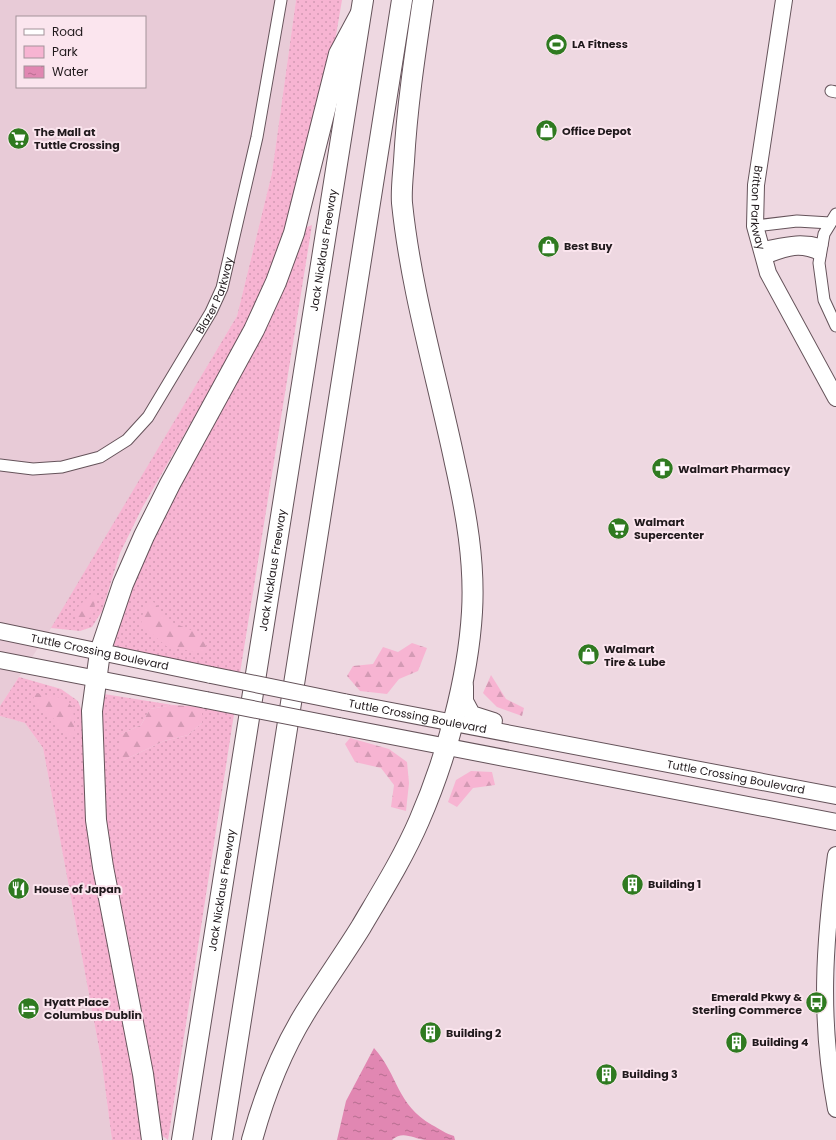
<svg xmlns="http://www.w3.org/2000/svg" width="836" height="1140" font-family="Poppins,sans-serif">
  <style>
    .built { fill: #e8cbd7; fill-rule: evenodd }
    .green { fill: url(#green-dots) }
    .forest { fill: url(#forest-firs) }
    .water { fill: url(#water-ripples) }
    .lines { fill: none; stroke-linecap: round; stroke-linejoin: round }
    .minor-casing { stroke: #65535a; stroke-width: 13 }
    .secondary-casing { stroke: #65535a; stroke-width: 18 }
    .motorway-casing { stroke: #65535a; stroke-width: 22 }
    .minor { stroke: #fff; stroke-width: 11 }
    .secondary { stroke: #fff; stroke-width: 16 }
    .motorway { stroke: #fff; stroke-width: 20 }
    .secondary-bridge-casing { stroke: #65535a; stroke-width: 18; stroke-linecap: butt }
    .secondary-bridge { stroke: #fff; stroke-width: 16 }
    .labels { text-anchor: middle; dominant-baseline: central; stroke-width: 4; stroke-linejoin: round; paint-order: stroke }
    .poi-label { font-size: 11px; font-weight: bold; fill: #20191c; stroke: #fbe5ee; text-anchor: start }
    .street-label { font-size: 11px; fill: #20191c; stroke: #fbe5ee }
  </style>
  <defs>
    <pattern id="green-dots" width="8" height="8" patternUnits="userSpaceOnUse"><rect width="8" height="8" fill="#f7b4d2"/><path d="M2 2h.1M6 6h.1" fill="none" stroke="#d39ab4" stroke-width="1.8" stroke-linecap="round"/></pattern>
    <pattern id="forest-firs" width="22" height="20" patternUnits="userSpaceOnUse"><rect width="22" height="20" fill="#f7b4d2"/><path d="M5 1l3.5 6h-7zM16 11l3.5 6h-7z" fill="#d39ab4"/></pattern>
    <pattern id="water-ripples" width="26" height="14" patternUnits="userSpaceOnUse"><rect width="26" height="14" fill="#e187b2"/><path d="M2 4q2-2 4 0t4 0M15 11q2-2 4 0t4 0" fill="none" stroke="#b66e90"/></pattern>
  </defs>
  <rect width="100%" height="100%" fill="#eed8e1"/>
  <path class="built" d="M 0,0 L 296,0 L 272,173 L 237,316 L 61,613 L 0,706 ZM 17,17 L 145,17 L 145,87 L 17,87 Z
    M 0,716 L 25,723 L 43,748 L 102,1064 L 112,1140 L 0,1140 Z"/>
  <path class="green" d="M 296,0 L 342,0 L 334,47 L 302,176 L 272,271 L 246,327 L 142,508 L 120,553 L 102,611 L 92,627 L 80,631 L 51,628 L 237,316 L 272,173 Z
    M 312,225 L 240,673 L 113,648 L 134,577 L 302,229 Z
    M 19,677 L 61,689 L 78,701 L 84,717 L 139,1085 L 145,1140 L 112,1140 L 102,1064 L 43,748 L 25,723 L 0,716 L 0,706 Z
    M 104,694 L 173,705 L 150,709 L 141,725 L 121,734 L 124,760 L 164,741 L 188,735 L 202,723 L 202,707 L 234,714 L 168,1140 L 156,1131 L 111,870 L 99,755 Z"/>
  <path class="forest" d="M 98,587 L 92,617 L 79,621 L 75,610 Z
    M 154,602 L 169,621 L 198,633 L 207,647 L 201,653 L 166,646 L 141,624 L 144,608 Z
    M 412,643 L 427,648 L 418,671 L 399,679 L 387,694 L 360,691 L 347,676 L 353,666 L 373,664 L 383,647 L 398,652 Z
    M 491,675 L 506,699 L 524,708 L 522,716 L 497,707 L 483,693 Z
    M 36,693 L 62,698 L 73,707 L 75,736 L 66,736 L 53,718 L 32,701 Z
    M 173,705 L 202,707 L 202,723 L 188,735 L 164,741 L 124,760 L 118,755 L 121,734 L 141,725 L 150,709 Z
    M 350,738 L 389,749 L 407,762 L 409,783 L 406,811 L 391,807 L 394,785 L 381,768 L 355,762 L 345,744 Z
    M 471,771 L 492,772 L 495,785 L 473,788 L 457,807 L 448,802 L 456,780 Z"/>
  <path class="water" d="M 374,1048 C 399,1076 396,1104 432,1125 C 440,1129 446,1134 454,1136 L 455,1140 C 445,1140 435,1140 426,1140 C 413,1139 403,1130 392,1140 L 337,1140 L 346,1101 Z"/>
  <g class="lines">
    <defs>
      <g id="minor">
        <path d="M 831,91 L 836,92"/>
        <path d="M 836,214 L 824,234 L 819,263 L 824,300 L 836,326"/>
        <path d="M 755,226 L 797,221 L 830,223"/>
        <path d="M 760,248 C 783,244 798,238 822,245"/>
        <path d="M 763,259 C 785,251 798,244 820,255"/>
        <path id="s1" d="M 0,465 L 33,469 L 62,467 L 100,457 L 127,440 L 148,417 L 211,312 L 222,288 L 257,137 L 281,0"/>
      </g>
      <g id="secondary">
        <path id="s2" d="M 784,0 L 756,185 L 755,226 L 768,273 L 836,398"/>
        <path id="s3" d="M 0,631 L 211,675"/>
        <path d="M 0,660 L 206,700"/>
        <path d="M 465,686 L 465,701 L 472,714 L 494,721"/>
        <path id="s4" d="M 344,702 L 836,796"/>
        <path d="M 339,726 L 836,822"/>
        <path d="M 836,855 C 824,944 819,1019 836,1109"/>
      </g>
      <g id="motorway">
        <path d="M 152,1140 L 143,1074 L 103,867 L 96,820 L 92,711 L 100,652 L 123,584 L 144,536 L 170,484 L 254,330 L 276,282 L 294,233 L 339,54 L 360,15"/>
        <path id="s5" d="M 182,1140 L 363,0"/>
        <path d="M 222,1140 L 402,0"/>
        <path d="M 252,1140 C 264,1096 281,1052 305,1013 C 323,984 343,956 361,927 C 381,893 403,858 419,821 C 446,759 468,680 472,612 C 475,562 466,512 455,463 C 437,377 411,291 402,203 C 401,190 403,175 404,161 C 407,107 415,54 423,0"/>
      </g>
    </defs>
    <use href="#minor" class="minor-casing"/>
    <use href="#secondary" class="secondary-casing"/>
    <use href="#motorway" class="motorway-casing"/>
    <use href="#minor" class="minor"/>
    <use href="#secondary" class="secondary"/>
    <use href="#motorway" class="motorway"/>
    <defs>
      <path id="secondary-bridge" d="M 211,675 L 344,702
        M 206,700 L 339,726"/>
    </defs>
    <use href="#secondary-bridge" class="secondary-bridge-casing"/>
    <use href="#secondary-bridge" class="secondary-bridge"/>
  </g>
  <defs>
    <symbol id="stadium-disc" viewBox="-11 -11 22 22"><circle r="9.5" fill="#2f7a20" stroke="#fbe5ee"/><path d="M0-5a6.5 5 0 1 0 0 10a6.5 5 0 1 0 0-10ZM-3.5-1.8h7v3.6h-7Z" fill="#fff"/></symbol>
    <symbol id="shop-disc" viewBox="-11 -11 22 22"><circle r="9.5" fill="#2f7a20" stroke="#fbe5ee"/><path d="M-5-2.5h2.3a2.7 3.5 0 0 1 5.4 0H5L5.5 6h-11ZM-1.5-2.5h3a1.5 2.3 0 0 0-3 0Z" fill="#fff"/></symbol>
    <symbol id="supermarket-disc" viewBox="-11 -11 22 22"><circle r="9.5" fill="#2f7a20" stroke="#fbe5ee"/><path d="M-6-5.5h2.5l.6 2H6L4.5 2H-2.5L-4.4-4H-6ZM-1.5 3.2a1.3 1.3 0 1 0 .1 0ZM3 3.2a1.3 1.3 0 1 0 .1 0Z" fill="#fff"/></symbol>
    <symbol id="pharmacy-disc" viewBox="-11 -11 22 22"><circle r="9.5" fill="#2f7a20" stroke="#fbe5ee"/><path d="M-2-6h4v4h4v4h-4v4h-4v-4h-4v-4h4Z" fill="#fff"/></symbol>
    <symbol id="building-disc" viewBox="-11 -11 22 22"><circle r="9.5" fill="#2f7a20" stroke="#fbe5ee"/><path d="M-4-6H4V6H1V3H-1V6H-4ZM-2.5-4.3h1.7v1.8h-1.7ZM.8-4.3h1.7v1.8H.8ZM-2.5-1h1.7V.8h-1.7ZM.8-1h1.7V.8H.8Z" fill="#fff"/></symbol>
    <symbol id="restaurant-disc" viewBox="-11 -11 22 22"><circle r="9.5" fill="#2f7a20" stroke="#fbe5ee"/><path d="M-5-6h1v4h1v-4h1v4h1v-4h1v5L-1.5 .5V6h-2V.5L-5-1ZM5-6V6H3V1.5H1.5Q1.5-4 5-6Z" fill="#fff"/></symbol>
    <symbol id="bus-disc" viewBox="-11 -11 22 22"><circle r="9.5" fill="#2f7a20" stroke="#fbe5ee"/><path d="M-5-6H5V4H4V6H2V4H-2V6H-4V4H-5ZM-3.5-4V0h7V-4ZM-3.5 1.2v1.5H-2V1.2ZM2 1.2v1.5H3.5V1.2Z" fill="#fff"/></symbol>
    <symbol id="hotel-disc" viewBox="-11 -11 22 22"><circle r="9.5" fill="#2f7a20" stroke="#fbe5ee"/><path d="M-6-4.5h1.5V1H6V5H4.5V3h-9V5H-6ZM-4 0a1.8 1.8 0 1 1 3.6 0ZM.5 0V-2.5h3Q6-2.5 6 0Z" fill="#fff"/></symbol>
  </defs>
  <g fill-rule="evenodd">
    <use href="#stadium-disc" x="544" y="32" width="25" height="25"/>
    <use href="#shop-disc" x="534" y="118" width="25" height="25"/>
    <use href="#supermarket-disc" x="6" y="126" width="25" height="25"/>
    <use href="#shop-disc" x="536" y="234" width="25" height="25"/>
    <use href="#pharmacy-disc" x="650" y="456" width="25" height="25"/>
    <use href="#supermarket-disc" x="606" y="516" width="25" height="25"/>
    <use href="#shop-disc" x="576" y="642" width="25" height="25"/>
    <use href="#building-disc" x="620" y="872" width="25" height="25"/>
    <use href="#restaurant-disc" x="6" y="876" width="25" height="25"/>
    <use href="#bus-disc" x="804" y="990" width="25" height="25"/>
    <use href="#hotel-disc" x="16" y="996" width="25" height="25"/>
    <use href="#building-disc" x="418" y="1020" width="25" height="25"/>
    <use href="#building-disc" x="724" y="1030" width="25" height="25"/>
    <use href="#building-disc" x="594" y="1062" width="25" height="25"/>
  </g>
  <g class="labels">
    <g class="poi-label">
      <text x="572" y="44">LA Fitness</text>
      <text x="562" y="131">Office Depot</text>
      <text x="34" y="132">The Mall at<tspan x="34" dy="13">Tuttle Crossing</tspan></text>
      <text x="564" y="246">Best Buy</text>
      <text x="678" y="469">Walmart Pharmacy</text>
      <text x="634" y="522">Walmart<tspan x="634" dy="13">Supercenter</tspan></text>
      <text x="604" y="649">Walmart<tspan x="604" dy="13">Tire &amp; Lube</tspan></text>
      <text x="648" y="884">Building 1</text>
      <text x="34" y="889">House of Japan</text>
      <text x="802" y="997" text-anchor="end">Emerald Pkwy &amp;<tspan x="802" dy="13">Sterling Commerce</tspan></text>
      <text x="44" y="1002">Hyatt Place<tspan x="44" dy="13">Columbus Dublin</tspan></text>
      <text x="446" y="1033">Building 2</text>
      <text x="752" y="1042">Building 4</text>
      <text x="622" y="1074">Building 3</text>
    </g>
    <g class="street-label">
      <text stroke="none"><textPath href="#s2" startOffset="210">Britton Parkway</textPath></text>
      <text stroke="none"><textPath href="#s5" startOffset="901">Jack Nicklaus Freeway</textPath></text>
      <text stroke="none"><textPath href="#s1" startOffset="304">Blazer Parkway</textPath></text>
      <text stroke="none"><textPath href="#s5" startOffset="577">Jack Nicklaus Freeway</textPath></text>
      <text stroke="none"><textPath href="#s3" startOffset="102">Tuttle Crossing Boulevard</textPath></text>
      <text stroke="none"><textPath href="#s4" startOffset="75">Tuttle Crossing Boulevard</textPath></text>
      <text stroke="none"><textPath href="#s4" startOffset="399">Tuttle Crossing Boulevard</textPath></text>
      <text stroke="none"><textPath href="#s5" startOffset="253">Jack Nicklaus Freeway</textPath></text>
    </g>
  </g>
  <rect x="16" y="16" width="130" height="72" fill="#fbe5ee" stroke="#a3939a"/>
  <rect x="24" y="29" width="20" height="6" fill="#ffffff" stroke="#a3939a"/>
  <text x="52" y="36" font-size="12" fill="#20191c">Road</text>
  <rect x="24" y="46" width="20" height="12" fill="#f7b4d2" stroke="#a3939a"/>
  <text x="52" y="56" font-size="12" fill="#20191c">Park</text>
  <rect x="24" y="66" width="20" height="12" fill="url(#water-ripples)" stroke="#a3939a"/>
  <text x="52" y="76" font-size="12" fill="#20191c">Water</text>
</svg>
